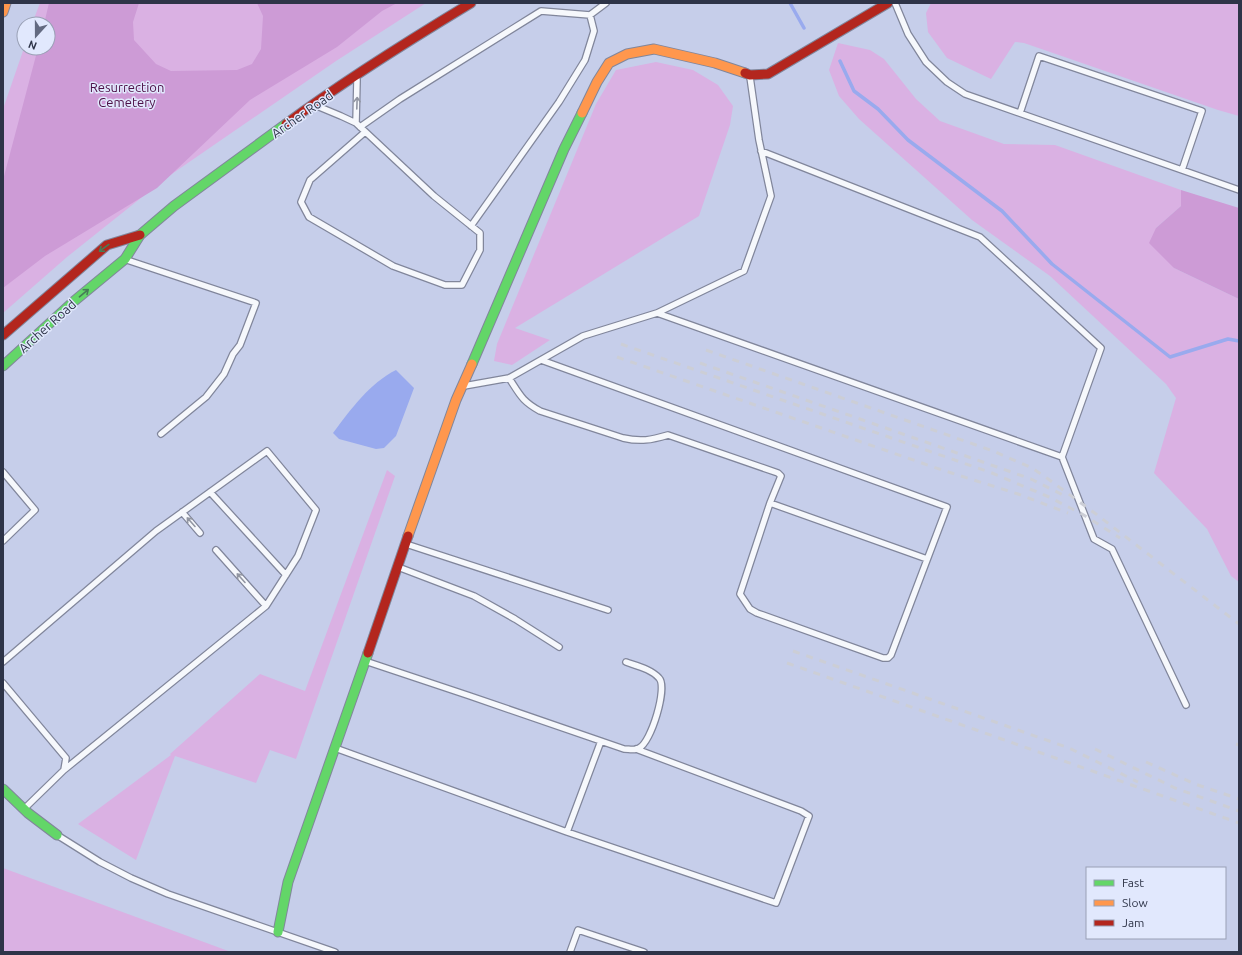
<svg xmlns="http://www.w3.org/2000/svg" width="1242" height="955" font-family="Ubuntu,sans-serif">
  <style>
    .green { fill: #dab1e3 }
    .forest { fill: #cd9bd6 }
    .water { fill: #9ae }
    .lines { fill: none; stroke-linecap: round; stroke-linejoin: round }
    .stream { stroke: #9ae; stroke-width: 3.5 }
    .lane-casing { stroke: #81869b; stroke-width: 8 }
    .fast-casing { stroke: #81869b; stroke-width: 11 }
    .slow-casing { stroke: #81869b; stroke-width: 11 }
    .jam-casing { stroke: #81869b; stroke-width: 11 }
    .lane { stroke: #f6f8fc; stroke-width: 5.5 }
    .fast { stroke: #63d668; stroke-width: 9 }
    .slow { stroke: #ff974d; stroke-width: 9 }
    .jam { stroke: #b3261e; stroke-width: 9 }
    .rail { stroke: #ccced6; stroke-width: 3; stroke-dasharray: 7 7; stroke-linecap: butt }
    .oneway { stroke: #9296a2 }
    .oneway2 { stroke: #467d56 }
    .labels { text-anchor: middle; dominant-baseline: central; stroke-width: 3; stroke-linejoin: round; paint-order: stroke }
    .park-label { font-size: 13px; fill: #4c0f46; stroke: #e1e8fd }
    .street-label { font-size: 13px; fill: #2e3448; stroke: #e1e8fd }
  </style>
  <rect width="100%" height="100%" fill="#c6ceea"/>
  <path class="green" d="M 40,3 L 426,3 L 336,61 L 166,178 L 67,257 L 3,313 L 3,109 L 24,48 L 48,48 L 48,24 L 32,24 Z
    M 931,3 L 1239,3 L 1239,116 L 1218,110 L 1024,43 L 1015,42 L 991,79 L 947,58 L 928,32 L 926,13 Z
    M 838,43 L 870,50 L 884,59 L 916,99 L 940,121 L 1004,144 L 1055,145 L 1181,190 L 1181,206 L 1156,228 L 1174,268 L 1239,299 L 1239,582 L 1231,576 L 1207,529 L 1154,473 L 1176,398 L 1166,384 L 1050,276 L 972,220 L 859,119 L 839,96 L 829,70 Z
    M 656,62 L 693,70 L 718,85 L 733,106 L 730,125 L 699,216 L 515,328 L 550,340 L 512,365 L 494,361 L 497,344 L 596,104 L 616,70 Z
    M 387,470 L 395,476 L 296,759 L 270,750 L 256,783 L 175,756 L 136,860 L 78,824 L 171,755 L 170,754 L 260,674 L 305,691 Z
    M 3,868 L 231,952 L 3,952 Z"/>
  <path class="forest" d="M 49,3 L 139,3 L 133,22 L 134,40 L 156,64 L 171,71 L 237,70 L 252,64 L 261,49 L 263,16 L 257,3 L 397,3 L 382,11 L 337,47 L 250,100 L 157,188 L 45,256 L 3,288 L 3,180 L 38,48 L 48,48 L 48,24 L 44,24 Z
    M 1181,190 L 1239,208 L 1239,299 L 1174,268 L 1149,243 L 1156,228 L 1181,206 Z"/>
  <path class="water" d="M 396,370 L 414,388 L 396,436 L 384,448 L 376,449 L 339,439 L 333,433 C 350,410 370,383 396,370 Z"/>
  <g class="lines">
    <path class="stream" d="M 790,3 L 804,28
      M 840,61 L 854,91 L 878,109 L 908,140 L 1002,211 L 1052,264 L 1170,357 L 1228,339 L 1239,341"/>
    <defs>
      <path id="lane" d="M 895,3 L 908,34 L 926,62 L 947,82 L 965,94 L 1239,190
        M 317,106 L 341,116 L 356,123 L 357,80
        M 1020,113 L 1039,56 L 1202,111 L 1182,170
        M 356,123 L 434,196 L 480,233 L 480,250 L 462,285 L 445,285 L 393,266 L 309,217 L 301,202 L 310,180 L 365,132
        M 360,127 L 400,99 L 541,11 L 590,15
        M 761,151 L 980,237 L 1101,348 L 1062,457 L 1094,539 L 1112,549 L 1186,705
        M 471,226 L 559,102 L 585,60 L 594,31 L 590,15 L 606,3
        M 127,260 L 256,303 L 240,345 L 233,354 L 224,374 L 206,397 L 161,434
        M 657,313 L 1062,457
        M 541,360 L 947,507 L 891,655 L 888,658 L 883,658 L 757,613 L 750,609 L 740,594 L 770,503 L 927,559
        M 509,378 C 520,395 522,401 540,411 L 623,438 C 641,442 651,440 668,435 L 778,473 L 781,476 L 770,503
        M 464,386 L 509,378 L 583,336 L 657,313 L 744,271 L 771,196 L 759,140 L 750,77
        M 3,472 L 35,510 L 3,541
        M 210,492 L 286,575
        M 182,512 L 200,533
        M 406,544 L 608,610
        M 216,550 L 266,606
        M 398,567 L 474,596 L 515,619 L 559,647
        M 365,661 L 470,696 L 624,749 C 629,749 635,751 639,748 C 651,743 668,687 659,678 C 651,669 637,666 626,662
        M 3,662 L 156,531 L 267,451 L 316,510 L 298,556 L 266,606 L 64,770
        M 3,683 L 66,758 L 64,770 L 25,808
        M 335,748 L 567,832 L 601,741
        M 567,832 L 776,903 L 809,816 L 801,811 L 636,749
        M 57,835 L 100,862 L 131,878 L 168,894 L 335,952
        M 570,952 L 578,930 L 644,952"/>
      <path id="fast" d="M 472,364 L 564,149 L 582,113
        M 3,366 L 73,302 L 125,259 L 140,235 L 174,206 L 286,124
        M 3,789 L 28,813 L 57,835
        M 278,932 L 288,882 L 368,653"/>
      <path id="slow" d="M 3,12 L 6,3
        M 582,113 L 597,82 L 609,63 L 627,54 L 654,49 L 715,63 L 745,73
        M 408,536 L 456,400 L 472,364"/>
      <path id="jam" d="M 745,73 L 750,75 L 768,74 L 888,3
        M 286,124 C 345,80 408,41 471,3
        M 3,335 L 107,245 L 140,235
        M 368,653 L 408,536"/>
    </defs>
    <use href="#lane" class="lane-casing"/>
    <use href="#fast" class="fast-casing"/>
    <use href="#slow" class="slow-casing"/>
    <use href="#jam" class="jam-casing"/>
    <use href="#lane" class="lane"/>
    <use href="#fast" class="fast"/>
    <use href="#slow" class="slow"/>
    <use href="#jam" class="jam"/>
    <path class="rail" d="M 621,344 L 992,473 L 1049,497 L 1082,514 L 1120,538
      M 706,350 L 993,451 L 1032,468 L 1044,476 L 1096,514 L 1239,624
      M 617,357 L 942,470 L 1018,494 L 1068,513
      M 700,363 L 997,467 L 1031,479 L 1063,495
      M 793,651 L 1069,748 L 1138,782
      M 787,663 L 1239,823
      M 1236,744 L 1239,745
      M 1095,749 L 1175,788 L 1239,811
      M 1146,762 L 1195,784 L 1239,799"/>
  </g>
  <defs><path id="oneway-shaft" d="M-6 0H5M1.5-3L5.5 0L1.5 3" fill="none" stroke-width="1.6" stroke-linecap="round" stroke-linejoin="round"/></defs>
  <g class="oneway">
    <use href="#oneway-shaft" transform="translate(357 103) rotate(-88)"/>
    <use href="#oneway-shaft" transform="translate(191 522) rotate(-132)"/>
    <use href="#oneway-shaft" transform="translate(241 578) rotate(-132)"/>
  </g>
  <g class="oneway2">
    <use href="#oneway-shaft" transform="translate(104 248) rotate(144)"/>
    <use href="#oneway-shaft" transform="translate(84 293) rotate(-40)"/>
  </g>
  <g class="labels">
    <g class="park-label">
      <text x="127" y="87">Resurrection<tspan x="127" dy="15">Cemetery</tspan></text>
    </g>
    <g class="street-label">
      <text transform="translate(302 114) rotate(-35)">Archer Road</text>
      <text transform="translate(47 326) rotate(-42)">Archer Road</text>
    </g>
  </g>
  <rect width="1242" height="955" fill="none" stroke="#2e3448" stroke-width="8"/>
  <rect x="1086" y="867" width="140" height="72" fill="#e1e8fd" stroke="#99a0b5"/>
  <rect x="1094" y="880" width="20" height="6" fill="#63d668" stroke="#99a0b5"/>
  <text x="1122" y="887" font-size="12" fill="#2e3448">Fast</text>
  <rect x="1094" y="900" width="20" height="6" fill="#ff974d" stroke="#99a0b5"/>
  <text x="1122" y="907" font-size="12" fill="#2e3448">Slow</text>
  <rect x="1094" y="920" width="20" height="6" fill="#b3261e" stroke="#99a0b5"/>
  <text x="1122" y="927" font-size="12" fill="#2e3448">Jam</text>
  <g transform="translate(36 36) rotate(201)"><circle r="19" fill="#e1e8fd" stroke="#99a0b5"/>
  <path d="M0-3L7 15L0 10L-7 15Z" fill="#636a81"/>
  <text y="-6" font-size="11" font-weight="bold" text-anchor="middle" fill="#2e3448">N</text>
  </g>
</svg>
